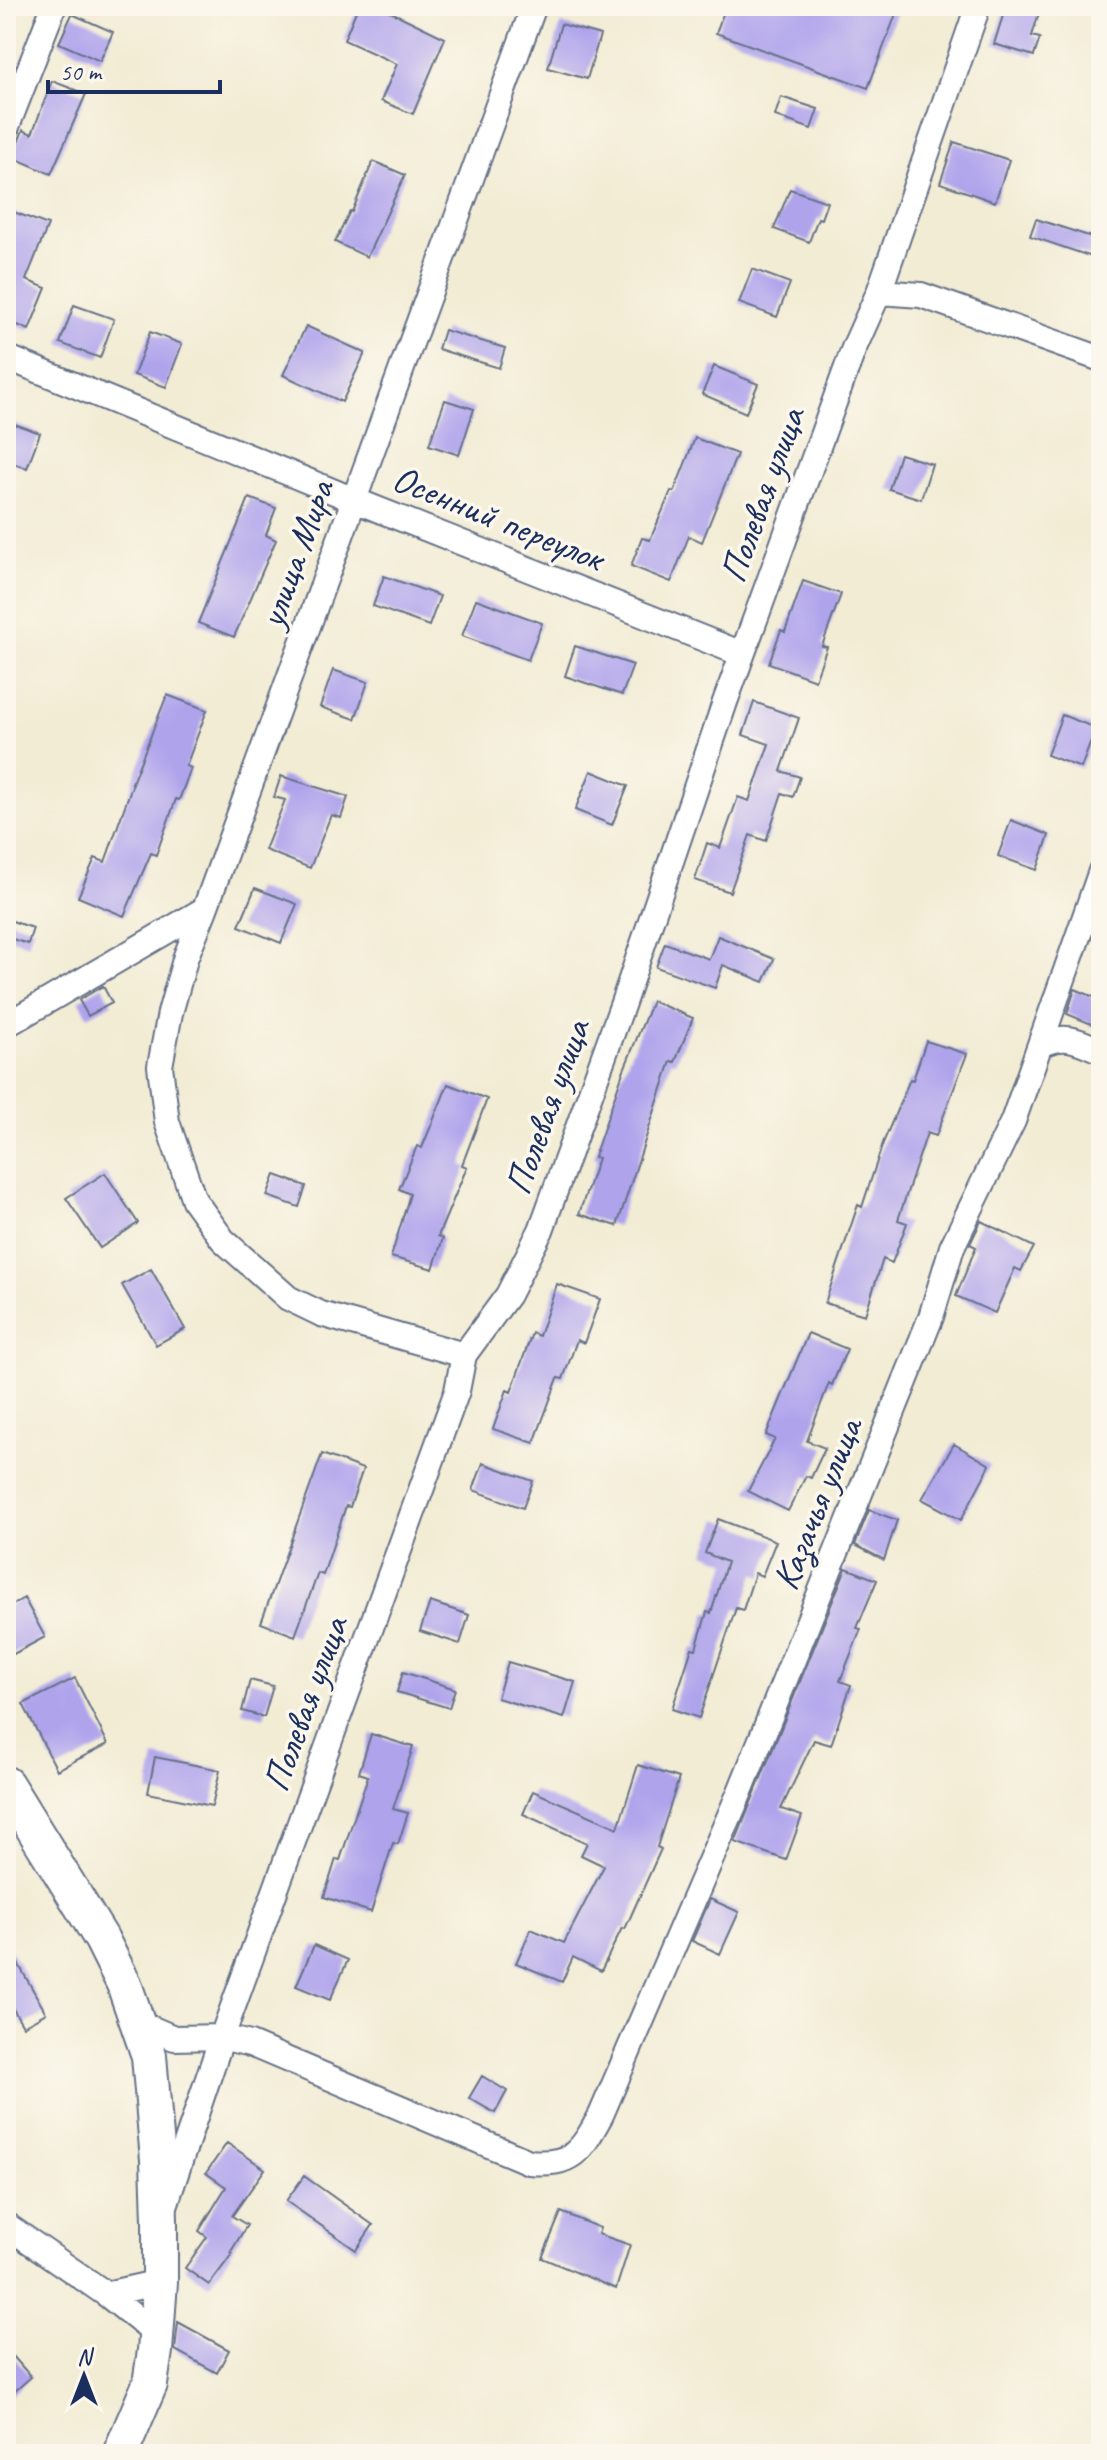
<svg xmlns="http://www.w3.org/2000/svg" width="1107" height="2460" font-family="Caveat,sans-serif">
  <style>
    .building { fill: #afa3ec }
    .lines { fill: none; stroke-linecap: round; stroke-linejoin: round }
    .street-casing { stroke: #667187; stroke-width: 28 }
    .secondary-casing { stroke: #667187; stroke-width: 38 }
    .street { stroke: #fff; stroke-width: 24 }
    .secondary { stroke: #fff; stroke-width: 34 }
    .labels { text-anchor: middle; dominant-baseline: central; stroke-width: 7; stroke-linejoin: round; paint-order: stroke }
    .street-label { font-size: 38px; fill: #1b2f5e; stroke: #fbf7ec }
  </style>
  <rect width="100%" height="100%" fill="#fbf7ec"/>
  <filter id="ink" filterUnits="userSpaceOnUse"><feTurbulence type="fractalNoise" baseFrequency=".0125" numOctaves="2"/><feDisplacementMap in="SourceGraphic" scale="16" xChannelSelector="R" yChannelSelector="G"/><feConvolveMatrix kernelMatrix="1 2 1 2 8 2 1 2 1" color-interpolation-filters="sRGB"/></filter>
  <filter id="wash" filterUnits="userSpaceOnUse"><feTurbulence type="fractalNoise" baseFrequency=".006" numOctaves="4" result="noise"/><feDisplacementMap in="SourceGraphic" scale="32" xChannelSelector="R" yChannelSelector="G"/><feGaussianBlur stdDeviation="1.8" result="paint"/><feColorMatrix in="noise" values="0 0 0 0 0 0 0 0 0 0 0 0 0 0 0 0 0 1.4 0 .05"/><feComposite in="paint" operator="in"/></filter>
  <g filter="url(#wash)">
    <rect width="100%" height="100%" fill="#f2ecd4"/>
    <g id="blocks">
      <path class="building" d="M 358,6 L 379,6 L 445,38 L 413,114 L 381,101 L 397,64 L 344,40 Z
        M 726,6 L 899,6 L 868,88 L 716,33 Z
        M 1006,6 L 1041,6 L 1032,36 L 1040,38 L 1034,56 L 994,44 Z
        M 72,14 L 113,32 L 100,61 L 59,43 Z
        M 561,24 L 600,35 L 587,79 L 548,68 Z
        M 52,81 L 86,94 L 51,174 L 12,157 L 23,130 L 32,134 Z
        M 781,97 L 818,109 L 811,129 L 775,116 Z
        M 954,142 L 1009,160 L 995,202 L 940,183 Z
        M 373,161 L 405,175 L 367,257 L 335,242 L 350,211 L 352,212 Z
        M 790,189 L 827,202 L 821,219 L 818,218 L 809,242 L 774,229 Z
        M 6,209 L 48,225 L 26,280 L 46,288 L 29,330 L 6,320 Z
        M 1036,219 L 1101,240 L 1101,246 L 1095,258 L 1030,236 Z
        M 752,269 L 790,283 L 777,317 L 739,303 Z
        M 74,305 L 114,319 L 100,358 L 60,343 Z
        M 306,326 L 365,353 L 342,402 L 283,375 Z
        M 444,330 L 505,348 L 499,368 L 438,349 Z
        M 150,332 L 182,344 L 166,387 L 134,375 Z
        M 714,366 L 758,384 L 746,413 L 702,394 Z
        M 445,400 L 474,409 L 459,455 L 429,445 Z
        M 6,421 L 40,433 L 27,468 L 6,461 Z
        M 695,438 L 737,454 L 702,542 L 689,536 L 671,582 L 631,566 L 642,538 L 650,540 L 671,491 L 674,492 Z
        M 900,454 L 932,464 L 921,499 L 889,489 Z
        M 249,498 L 276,508 L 266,535 L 276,540 L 234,637 L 198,623 Z
        M 384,576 L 440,596 L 429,626 L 373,606 Z
        M 803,581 L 841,594 L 822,646 L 827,647 L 815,680 L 769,663 L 781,630 L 785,632 Z
        M 476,599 L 542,623 L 528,660 L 462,636 Z
        M 575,646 L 633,665 L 622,695 L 565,676 Z
        M 333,670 L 368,682 L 355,719 L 320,707 Z
        M 167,695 L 207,710 L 186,766 L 191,768 L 179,800 L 176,799 L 156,855 L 151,853 L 124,916 L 78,897 L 95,858 L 105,862 L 133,783 L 132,783 Z
        M 754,702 L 799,718 L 781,771 L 800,777 L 793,797 L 782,793 L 766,841 L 750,835 L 730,892 L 695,880 L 707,843 L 720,848 L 738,797 L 749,801 L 769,744 L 743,735 Z
        M 1062,715 L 1096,728 L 1081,768 L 1047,755 Z
        M 591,771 L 628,786 L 612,825 L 575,810 Z
        M 281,776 L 348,797 L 341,818 L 331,815 L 310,868 L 265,850 L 285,800 L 274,797 Z
        M 1011,820 L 1049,835 L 1037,870 L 998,856 Z
        M 255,888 L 297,904 L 281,943 L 239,926 Z
        M 6,919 L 33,928 L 28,944 L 6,937 Z
        M 718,936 L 774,959 L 764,982 L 723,965 L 715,988 L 656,967 L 665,943 L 709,959 Z
        M 103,986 L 112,1003 L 88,1016 L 79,1000 Z
        M 1075,989 L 1101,1000 L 1101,1028 L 1067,1014 Z
        M 652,1001 L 693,1018 L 675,1062 L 671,1061 L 617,1226 L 579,1214 L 598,1158 L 594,1157 L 623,1072 Z
        M 926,1041 L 967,1054 L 936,1136 L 927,1133 L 898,1220 L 907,1223 L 892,1263 L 883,1259 L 865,1315 L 825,1303 L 858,1205 L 862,1207 L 883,1143 L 910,1079 L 913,1080 Z
        M 448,1084 L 487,1099 L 462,1165 L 467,1167 L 438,1236 L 443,1238 L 433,1269 L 391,1257 L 410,1194 L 399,1189 L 417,1146 L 422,1148 Z
        M 105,1173 L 138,1223 L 100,1248 L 66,1198 Z
        M 275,1175 L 306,1186 L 299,1207 L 267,1196 Z
        M 981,1221 L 1034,1247 L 1021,1271 L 1015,1268 L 995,1313 L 956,1296 L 976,1247 L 970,1244 Z
        M 151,1269 L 185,1329 L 156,1345 L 122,1285 Z
        M 557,1284 L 600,1299 L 584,1343 L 577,1340 L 563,1379 L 558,1378 L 534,1443 L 493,1429 L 507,1390 L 511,1392 L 532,1333 L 539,1336 Z
        M 808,1333 L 847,1349 L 832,1385 L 829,1383 L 807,1441 L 825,1448 L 811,1478 L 806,1476 L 788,1511 L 748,1491 L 775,1439 L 766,1435 Z
        M 954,1444 L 990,1465 L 961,1520 L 922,1499 Z
        M 322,1454 L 363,1469 L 350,1507 L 346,1506 L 323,1575 L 318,1573 L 295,1636 L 261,1623 Z
        M 483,1463 L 533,1481 L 523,1508 L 473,1490 Z
        M 869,1510 L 897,1520 L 884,1560 L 855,1545 Z
        M 718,1519 L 776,1541 L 762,1576 L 755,1573 L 743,1610 L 736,1608 L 699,1718 L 672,1709 L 692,1648 L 696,1649 L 707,1612 L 711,1613 L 727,1562 L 705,1553 Z
        M 846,1568 L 877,1580 L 857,1628 L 861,1629 L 840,1681 L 851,1685 L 831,1745 L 814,1740 L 781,1809 L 802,1816 L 786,1860 L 735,1842 Z
        M 24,1598 L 45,1637 L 6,1658 L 6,1608 Z
        M 430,1602 L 469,1615 L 460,1644 L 420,1631 Z
        M 508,1662 L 575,1682 L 564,1718 L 497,1698 Z
        M 403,1672 L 455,1689 L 449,1708 L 397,1692 Z
        M 75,1678 L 108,1744 L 57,1770 L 23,1704 Z
        M 250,1680 L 273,1686 L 264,1717 L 242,1711 Z
        M 371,1734 L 413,1747 L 393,1809 L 408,1813 L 398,1844 L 393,1843 L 371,1912 L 324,1897 L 336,1859 L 340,1860 L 368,1776 L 359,1773 Z
        M 155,1757 L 220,1770 L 212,1806 L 148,1793 Z
        M 638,1765 L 679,1778 L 657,1847 L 661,1849 L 625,1929 L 622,1928 L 601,1971 L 573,1957 L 562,1982 L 516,1963 L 531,1929 L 564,1943 L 604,1866 L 581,1855 L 587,1843 L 523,1814 L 533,1791 L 618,1828 Z
        M 710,1899 L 739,1912 L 720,1954 L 692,1941 Z
        M 6,1942 L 46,2013 L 23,2026 L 6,1997 Z
        M 314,1945 L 348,1960 L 330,2000 L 296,1986 Z
        M 482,2076 L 507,2091 L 495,2113 L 469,2098 Z
        M 227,2143 L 265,2169 L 232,2216 L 247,2225 L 230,2253 L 232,2254 L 209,2285 L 185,2268 L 207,2237 L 199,2231 L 226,2187 L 206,2173 Z
        M 304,2176 L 373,2225 L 356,2250 L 286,2201 Z
        M 561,2212 L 600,2228 L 598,2234 L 630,2245 L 616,2289 L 542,2258 Z
        M 178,2322 L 229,2350 L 217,2373 L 175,2350 Z
        M 6,2348 L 31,2377 L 6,2399 Z"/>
    </g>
  </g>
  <g filter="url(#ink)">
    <use href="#blocks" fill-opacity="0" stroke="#667187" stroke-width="2"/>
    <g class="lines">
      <defs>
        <path id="street" d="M 6,129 L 54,6
          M 879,292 L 921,295 L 1101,359
          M 6,357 L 354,500 L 742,654
          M 205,909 L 186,956 L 170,1013 L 160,1066 L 167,1122 L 194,1200 L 223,1240 L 288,1298 L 321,1314 L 464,1355
          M 6,1025 L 205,909 L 534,6
          M 1040,1045 C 1065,1033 1077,1040 1101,1051
          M 139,2023 L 174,2038 L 222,2037 L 250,2044 L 529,2162 C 573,2166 581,2151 601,2115 L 739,1794 L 931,1317 L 952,1247 L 1013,1121 L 1101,871
          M 165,2206 L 222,2037 L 457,1391 L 464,1355 L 508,1295 L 541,1230 L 623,1003 L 725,702 L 854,348 L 879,292 L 978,6
          M 6,2225 L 106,2294 L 156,2334
          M 106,2294 L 160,2282"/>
        <path id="secondary" d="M 6,1784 L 101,1938 L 124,1984 L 149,2056 L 158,2160 L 160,2220 L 160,2282 L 155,2351 L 150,2384 L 120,2454"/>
      </defs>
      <use href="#street" class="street-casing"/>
      <use href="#secondary" class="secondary-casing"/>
      <use href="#street" class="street"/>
      <use href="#secondary" class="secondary"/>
    </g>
  </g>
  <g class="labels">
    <g class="street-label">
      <text transform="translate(762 495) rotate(-70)">Полевая улица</text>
      <text transform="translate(498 518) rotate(22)">Осенний переулок</text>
      <text transform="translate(296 554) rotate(-70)">улица Мира</text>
      <text transform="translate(547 1107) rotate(-70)">Полевая улица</text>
      <text transform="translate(817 1504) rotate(-68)">Казачья улица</text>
      <text transform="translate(305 1704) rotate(-70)">Полевая улица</text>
    </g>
  </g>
  <rect width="1107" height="2460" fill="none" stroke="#fbf7ec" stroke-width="32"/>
  <g transform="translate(84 2376)" stroke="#fbf7ec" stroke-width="6" paint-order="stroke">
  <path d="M0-6L14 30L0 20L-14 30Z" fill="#1b2f5e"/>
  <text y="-12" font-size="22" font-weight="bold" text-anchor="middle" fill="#1b2f5e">N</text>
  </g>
  <path d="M48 80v12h172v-12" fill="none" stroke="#1b2f5e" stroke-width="4"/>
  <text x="60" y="80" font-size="24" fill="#1b2f5e" stroke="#fbf7ec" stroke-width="6" paint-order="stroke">50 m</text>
</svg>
